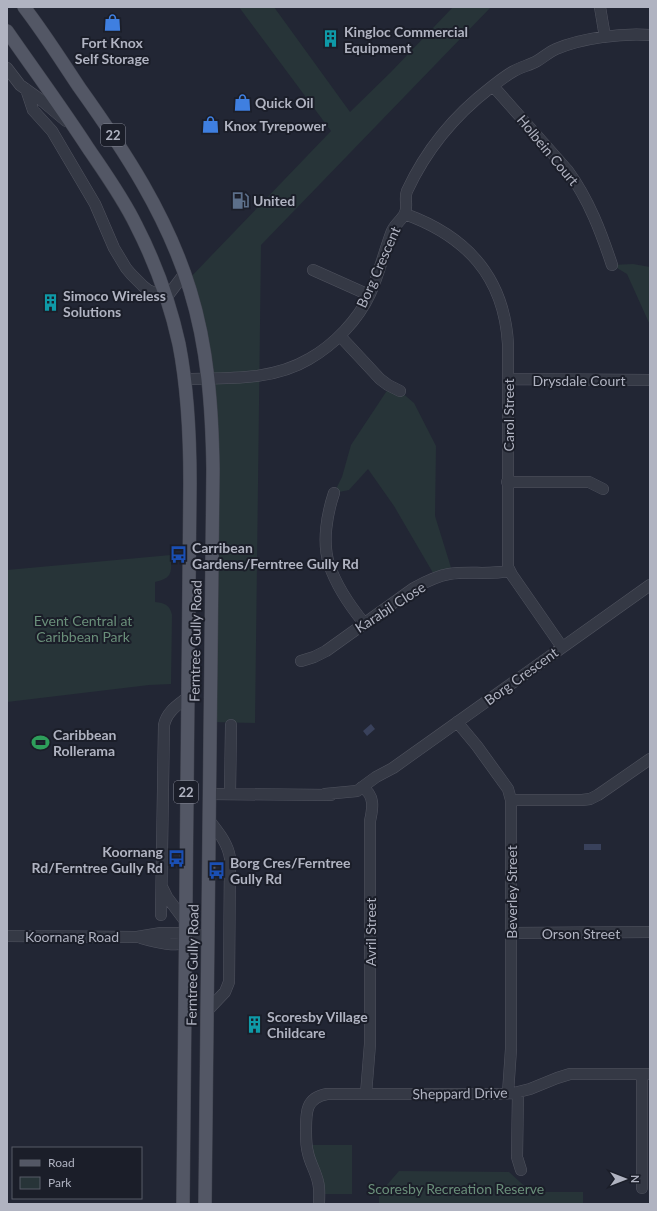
<svg xmlns="http://www.w3.org/2000/svg" width="657" height="1211" font-family="Lato,sans-serif">
  <style>
    .green { fill: #273438 }
    .water { fill: #39415b }
    .lines { fill: none; stroke-linecap: round; stroke-linejoin: round }
    .minor-casing { stroke: #50535f; stroke-width: 12 }
    .major-casing { stroke: #3f424e; stroke-width: 14 }
    .minor { stroke: #353945; stroke-width: 11 }
    .major { stroke: #535765; stroke-width: 13 }
    .labels { text-anchor: middle; dominant-baseline: central; stroke-width: 4; stroke-linejoin: round; paint-order: stroke }
    .shield { fill: #1b1e29; stroke: #838693; stroke-width: 1 }
    .shield-label { font-size: 13px; font-weight: bold; fill: #b0b3c1 }
    .poi-label { font-size: 14px; font-weight: bold; fill: #b0b3c1; stroke: #1b1e29; text-anchor: start }
    .street-label { font-size: 14px; fill: #b0b3c1; stroke: #1b1e29 }
    .park-label { font-size: 14px; fill: #6a8f7a; stroke: #1b1e29 }
  </style>
  <rect width="100%" height="100%" fill="#222634"/>
  <path class="green" d="M 239,7 L 274,7 L 350,112 L 391,72 L 453,7 L 491,7 L 261,245 L 255,723 L 210,722 L 212,433 L 187,281 L 331,131 Z
    M 633,264 L 650,267 L 650,325 L 627,274 L 612,265 Z
    M 390,386 L 400,391 L 414,403 L 436,446 L 435,516 L 453,574 L 436,578 L 394,506 L 368,469 L 349,490 L 334,493 L 342,477 L 351,445 Z
    M 171,555 C 171,571 174,578 155,582 L 155,602 C 165,603 170,605 172,615 L 171,684 L 149,685 L 7,702 L 7,570 Z
    M 306,1145 L 352,1145 L 352,1194 L 319,1194 Z
    M 399,1171 L 509,1172 L 531,1192 L 583,1192 L 583,1204 L 379,1204 L 379,1194 Z"/>
  <path class="water" d="M 371,724 L 375,729 L 367,736 L 363,731 Z
    M 584,844 L 601,844 L 601,850 L 584,850 Z"/>
  <g class="lines">
    <defs>
      <path id="minor" d="M 600,7 L 605,37
        M 7,68 L 20,85 L 41,100 L 66,121
        M 493,86 L 568,171 C 589,200 601,232 612,265
        M 26,89 L 33,110 L 52,131 L 95,204 L 114,248 L 126,268 L 131,274 L 143,286 L 148,290 L 166,298 L 185,273
        M 405,214 C 466,236 504,276 508,344 L 508,567 L 512,575 L 562,647
        M 313,270 L 369,295
        M 340,336 L 380,379 L 388,385 L 400,391
        M 185,379 C 227,378 272,381 309,359 C 334,345 358,320 370,294 C 379,274 384,252 392,231 C 395,224 402,220 405,213 C 408,206 404,198 407,191 C 426,150 455,115 490,88 C 498,82 505,76 514,71 C 521,67 530,65 537,61 C 544,57 549,52 556,49 C 582,38 621,33 650,35
        M 508,379 L 650,380
        M 507,482 L 589,482 L 603,489
        M 334,493 C 327,514 322,542 329,564 C 336,585 350,606 364,623
        M 301,661 L 314,657 L 326,651 L 414,588 C 425,582 437,576 449,574 C 469,571 489,575 509,571
        M 457,722 L 477,746 L 508,789 L 511,800 L 511,1049 L 508,1093
        M 362,787 C 375,795 373,808 370,821 L 370,1044 L 366,1094
        M 210,794 L 331,795
        M 230,794 L 231,725
        M 325,794 L 357,791 L 376,777 L 393,768 L 650,585
        M 511,800 L 582,800 L 590,799 L 598,795 L 650,759
        M 162,887 L 167,897 L 185,921
        M 161,915 L 164,725 C 167,711 178,705 188,697
        M 511,933 L 650,932
        M 7,936 L 137,937 L 161,933 L 185,933 L 208,937
        M 141,938 C 158,943 175,947 193,942
        M 207,1011 L 225,992 L 229,982 L 230,858 C 228,843 218,832 209,820
        M 642,1074 L 642,1188
        M 518,1092 L 517,1157 L 521,1170
        M 319,1204 C 319,1197 320,1189 318,1182 C 316,1172 310,1163 308,1153 C 306,1146 306,1139 306,1132 C 306,1113 305,1098 327,1094 L 497,1094 L 514,1093 L 530,1089 L 557,1078 L 570,1074 L 650,1074"/>
      <path id="major" d="M 24,7 C 44,33 61,60 79,87 C 124,150 167,215 190,290 C 208,348 212,408 213,469 L 205,1204
        M 7,31 C 34,70 62,108 88,148 C 105,173 123,198 136,225 C 155,262 170,303 179,344 C 188,390 190,436 190,483 L 183,1204"/>
    </defs>
    <use href="#minor" class="minor-casing"/>
    <use href="#major" class="major-casing"/>
    <use href="#minor" class="minor"/>
    <use href="#major" class="major"/>
  </g>
  <defs>
    <symbol id="shop-bare" viewBox="-9 -9 18 18"><path d="M-5-2.5h2.3a2.7 3.5 0 0 1 5.4 0H5L5.5 6h-11ZM-1.5-2.5h3a1.5 2.3 0 0 0-3 0Z" fill="#3f7fe0" stroke="#1b1e29" stroke-width="2.5" paint-order="stroke"/></symbol>
    <symbol id="building-bare" viewBox="-9 -9 18 18"><path d="M-4-6H4V6H1V3H-1V6H-4ZM-2.5-4.3h1.7v1.8h-1.7ZM.8-4.3h1.7v1.8H.8ZM-2.5-1h1.7V.8h-1.7ZM.8-1h1.7V.8H.8Z" fill="#0f9aa8" stroke="#1b1e29" stroke-width="2.5" paint-order="stroke"/></symbol>
    <symbol id="fuel-bare" viewBox="-9 -9 18 18"><path d="M-5.5-6h7V0h2V4h1.3V-2.5L3-4.5l.8-.8L6-3V5H2.5V1h-1V6h-7ZM-4.2-4.7v3.2H.2V-4.7Z" fill="#5c6f8a" stroke="#1b1e29" stroke-width="2.5" paint-order="stroke"/></symbol>
    <symbol id="bus-bare" viewBox="-9 -9 18 18"><path d="M-5-6H5V4H4V6H2V4H-2V6H-4V4H-5ZM-3.5-4V0h7V-4ZM-3.5 1.2v1.5H-2V1.2ZM2 1.2v1.5H3.5V1.2Z" fill="#1a4fb4" stroke="#1b1e29" stroke-width="2.5" paint-order="stroke"/></symbol>
    <symbol id="stadium-bare" viewBox="-9 -9 18 18"><path d="M0-5a6.5 5 0 1 0 0 10a6.5 5 0 1 0 0-10ZM-3.5-1.8h7v3.6h-7Z" fill="#2e9e5b" stroke="#1b1e29" stroke-width="2.5" paint-order="stroke"/></symbol>
  </defs>
  <g fill-rule="evenodd">
    <use href="#shop-bare" x="100" y="10" width="25" height="25"/>
    <use href="#building-bare" x="318" y="26" width="25" height="25"/>
    <use href="#shop-bare" x="230" y="90" width="25" height="25"/>
    <use href="#shop-bare" x="198" y="112" width="25" height="25"/>
    <use href="#fuel-bare" x="228" y="188" width="25" height="25"/>
    <use href="#building-bare" x="38" y="290" width="25" height="25"/>
    <use href="#bus-bare" x="166" y="542" width="25" height="25"/>
    <use href="#stadium-bare" x="28" y="730" width="25" height="25"/>
    <use href="#bus-bare" x="164" y="846" width="25" height="25"/>
    <use href="#bus-bare" x="204" y="858" width="25" height="25"/>
    <use href="#building-bare" x="242" y="1012" width="25" height="25"/>
  </g>
  <g class="labels">
    <g class="shield">
      <rect x="101" y="124" width="24" height="22" rx="3"/>
      <rect x="174" y="781" width="24" height="22" rx="3"/>
    </g>
    <g class="shield-label">
      <text x="113" y="135">22</text>
      <text x="186" y="792">22</text>
    </g>
    <g class="poi-label">
      <text x="344" y="31">Kingloc Commercial<tspan x="344" dy="16">Equipment</tspan></text>
      <text x="112" y="42" text-anchor="middle">Fort Knox<tspan x="112" dy="16">Self Storage</tspan></text>
      <text x="255" y="102">Quick Oil</text>
      <text x="224" y="125">Knox Tyrepower</text>
      <text x="253" y="200">United</text>
      <text x="63" y="295">Simoco Wireless<tspan x="63" dy="16">Solutions</tspan></text>
      <text x="192" y="547">Carribean<tspan x="192" dy="16">Gardens/Ferntree Gully Rd</tspan></text>
      <text x="53" y="734">Caribbean<tspan x="53" dy="16">Rollerama</tspan></text>
      <text x="163" y="851" text-anchor="end">Koornang<tspan x="163" dy="16">Rd/Ferntree Gully Rd</tspan></text>
      <text x="230" y="862">Borg Cres/Ferntree<tspan x="230" dy="16">Gully Rd</tspan></text>
      <text x="267" y="1016">Scoresby Village<tspan x="267" dy="16">Childcare</tspan></text>
    </g>
    <g class="street-label">
      <text transform="translate(548 150) rotate(50)">Holbein Court</text>
      <text transform="translate(378 267) rotate(-66)">Borg Crescent</text>
      <text x="579" y="380">Drysdale Court</text>
      <text transform="translate(508 415) rotate(-90)">Carol Street</text>
      <text transform="translate(390 607) rotate(-33)">Karabil Close</text>
      <text transform="translate(195 641) rotate(-89)">Ferntree Gully Road</text>
      <text transform="translate(521 676) rotate(-36)">Borg Crescent</text>
      <text transform="translate(511 892) rotate(-90)">Beverley Street</text>
      <text transform="translate(370 932) rotate(-90)">Avril Street</text>
      <text x="581" y="933">Orson Street</text>
      <text x="72" y="936">Koornang Road</text>
      <text transform="translate(192 965) rotate(-89)">Ferntree Gully Road</text>
      <text transform="translate(460 1093) rotate(-1)">Sheppard Drive</text>
    </g>
    <g class="park-label">
      <text x="83" y="620">Event Central at<tspan x="83" dy="16">Caribbean Park</tspan></text>
      <text x="456" y="1188">Scoresby Recreation Reserve</text>
    </g>
  </g>
  <rect width="657" height="1211" fill="none" stroke="#b0b3c1" stroke-width="16"/>
  <rect x="12" y="1147" width="130" height="52" fill="#1b1e29" stroke="#575a66"/>
  <rect x="20" y="1160" width="20" height="6" fill="#535765" stroke="#575a66"/>
  <text x="48" y="1167" font-size="12" fill="#b0b3c1">Road</text>
  <rect x="20" y="1177" width="20" height="12" fill="#273438" stroke="#575a66"/>
  <text x="48" y="1187" font-size="12" fill="#b0b3c1">Park</text>
  <g transform="translate(625 1179) rotate(90)" stroke="#1b1e29" stroke-width="3" paint-order="stroke">
  <path d="M0-3L7 15L0 10L-7 15Z" fill="#b0b3c1"/>
  <text y="-6" font-size="11" font-weight="bold" text-anchor="middle" fill="#b0b3c1">N</text>
  </g>
</svg>
